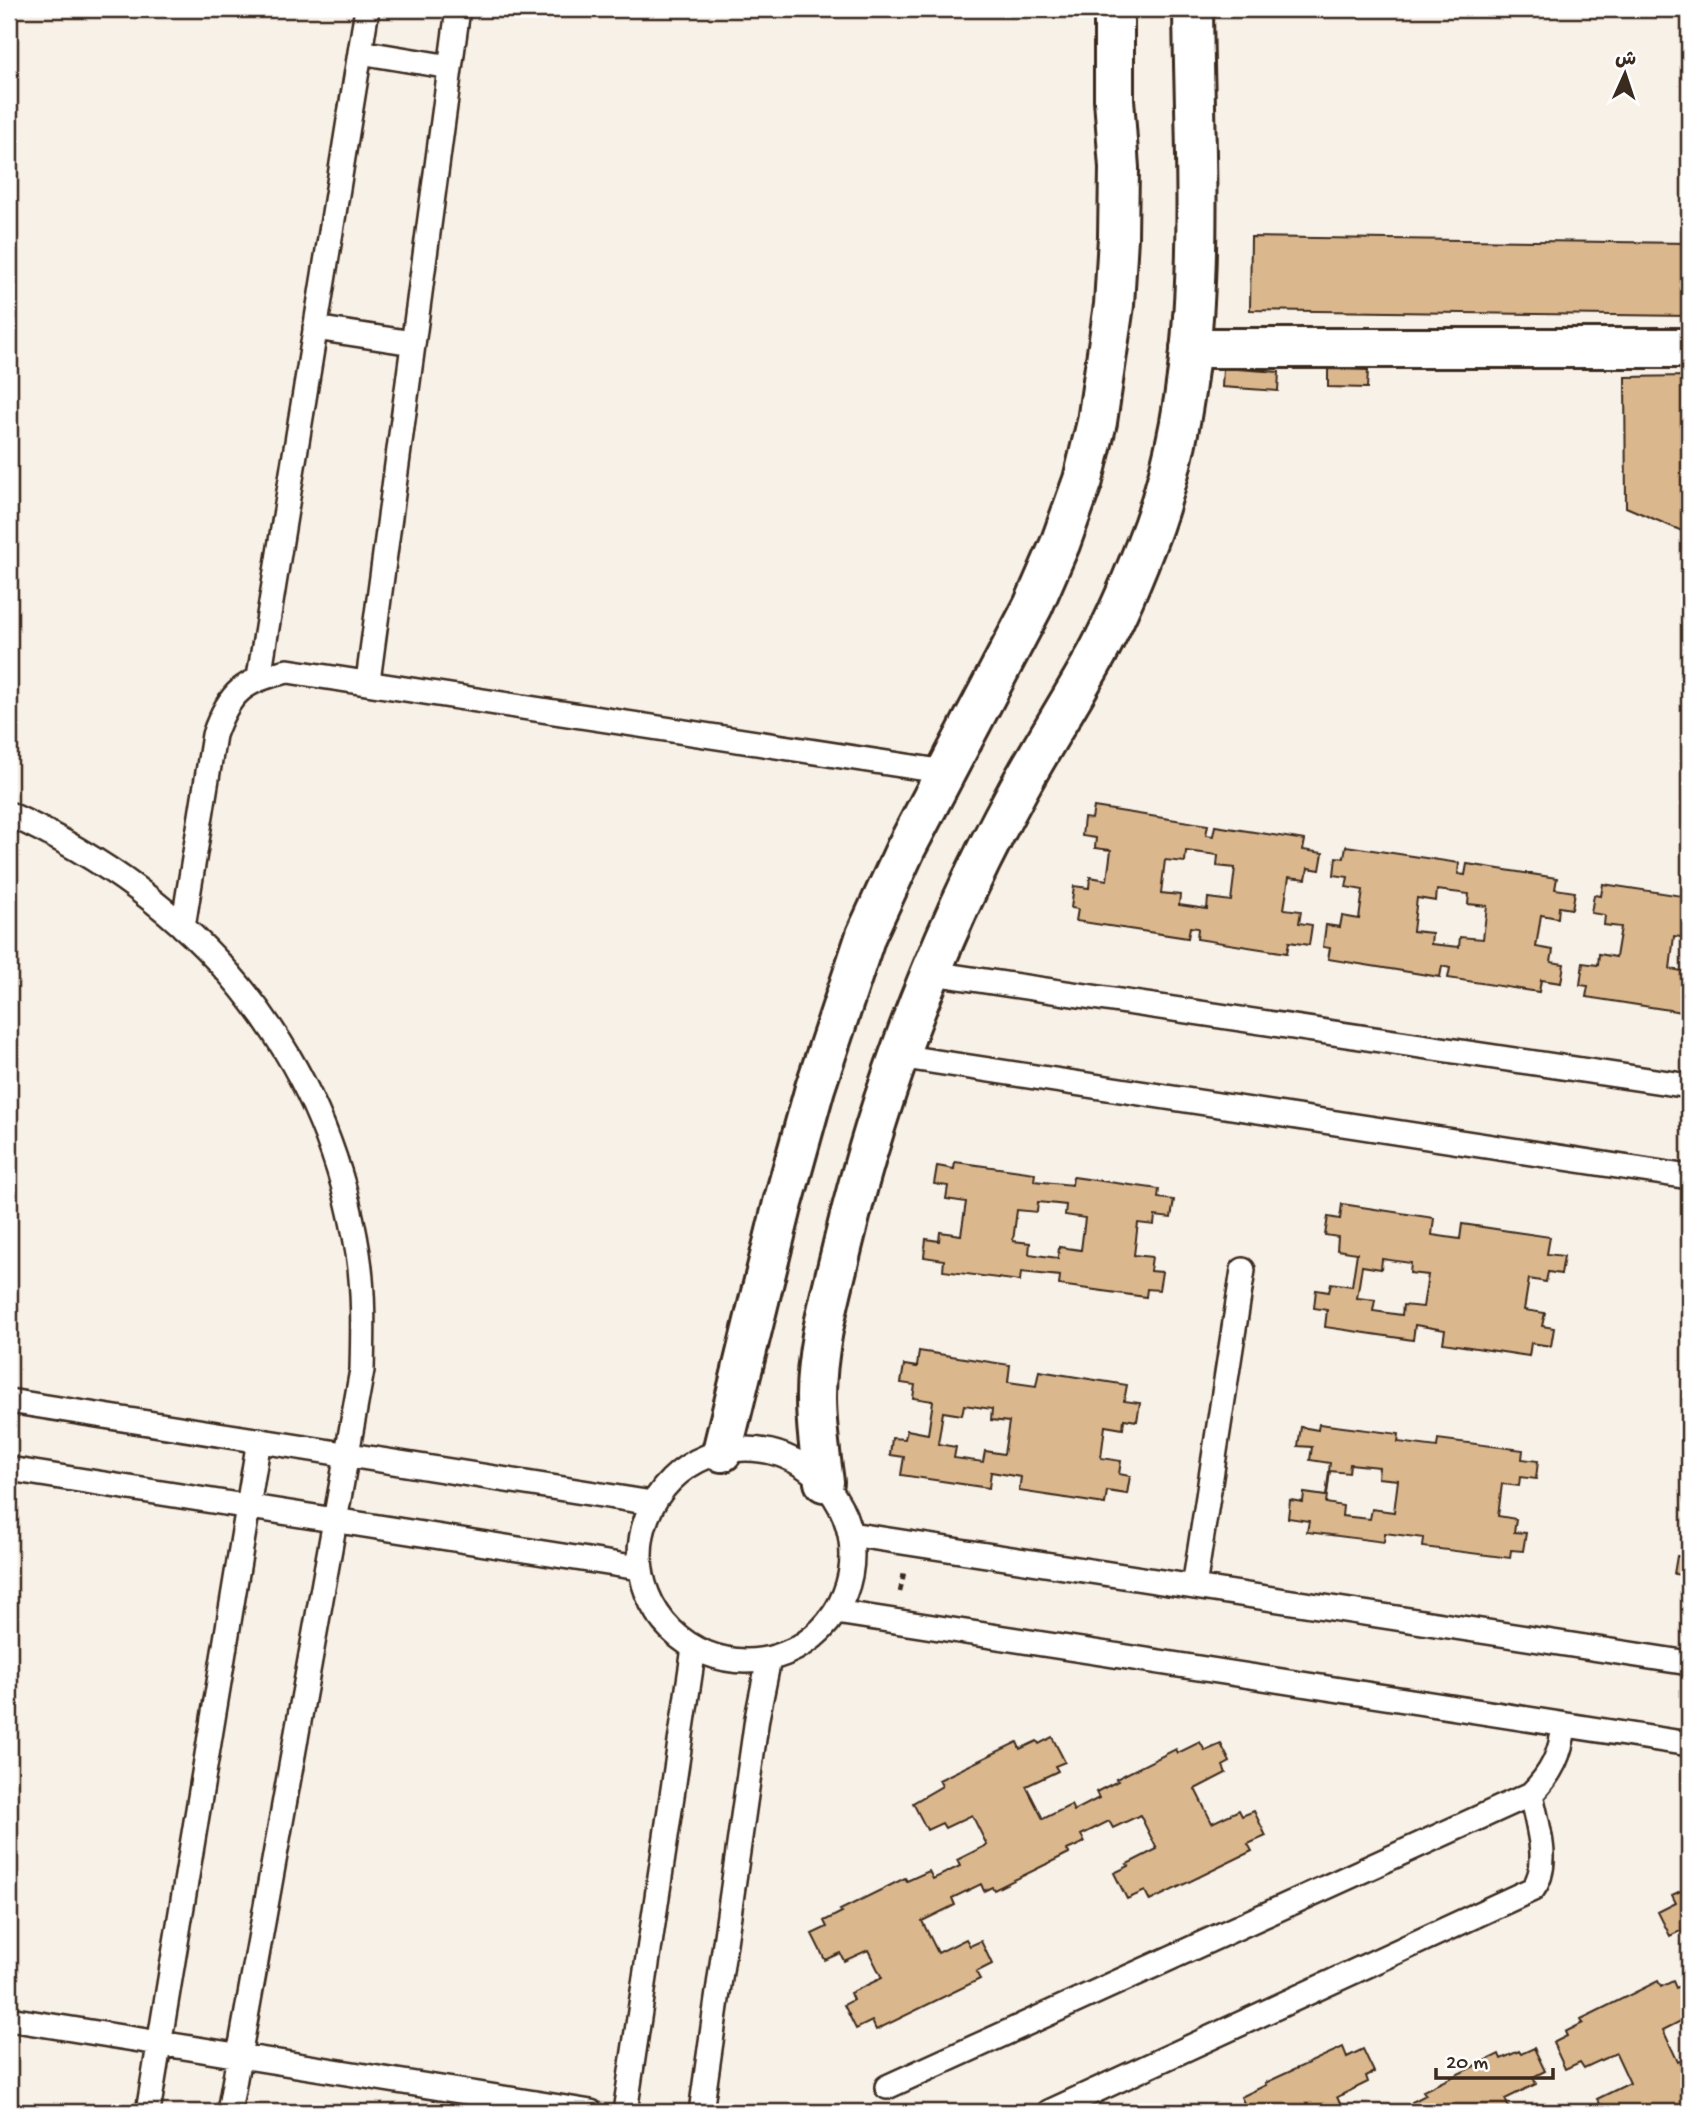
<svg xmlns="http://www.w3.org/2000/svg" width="1698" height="2121" font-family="'Gochi Hand','Playpen Sans Arabic',sans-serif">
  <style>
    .building { fill: #dbb78d; stroke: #3b2a1e; stroke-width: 2; fill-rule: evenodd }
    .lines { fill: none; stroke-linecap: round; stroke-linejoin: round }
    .lane-casing { stroke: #3b2a1e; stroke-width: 28 }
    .street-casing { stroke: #3b2a1e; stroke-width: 44 }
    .path { stroke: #3b2a1e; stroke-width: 4.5; stroke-dasharray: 7 5; stroke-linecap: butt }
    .lane { stroke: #fff; stroke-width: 23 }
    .street { stroke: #fff; stroke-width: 38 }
  </style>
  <rect width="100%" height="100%" fill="#f8f1e8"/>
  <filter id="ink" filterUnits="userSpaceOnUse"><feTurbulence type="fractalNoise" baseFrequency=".0143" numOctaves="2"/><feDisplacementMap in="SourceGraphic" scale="14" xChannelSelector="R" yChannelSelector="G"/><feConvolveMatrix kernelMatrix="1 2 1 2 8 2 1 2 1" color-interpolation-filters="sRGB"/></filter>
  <g filter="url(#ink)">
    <path class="building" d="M 1251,237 L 1689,243 L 1689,316 L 1250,310 Z
      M 1223,368 L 1279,372 L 1278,391 L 1222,387 Z
      M 1328,369 L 1368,370 L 1367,388 L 1328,387 Z
      M 1689,376 L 1689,534 L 1626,507 L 1625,377 Z
      M 1094,807 L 1208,825 L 1206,835 L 1213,836 L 1215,826 L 1305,840 L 1303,850 L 1323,853 L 1320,870 L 1308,868 L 1306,879 L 1289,877 L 1284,909 L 1301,911 L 1299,923 L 1312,925 L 1309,945 L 1289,942 L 1287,953 L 1197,939 L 1198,928 L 1190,927 L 1188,938 L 1076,921 L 1078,909 L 1071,908 L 1074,886 L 1089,888 L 1090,877 L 1107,880 L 1111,850 L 1095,848 L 1096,838 L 1082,836 L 1084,818 L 1092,819 ZM 1186,851 L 1218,855 L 1217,866 L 1235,868 L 1231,901 L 1208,898 L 1207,909 L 1179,905 L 1180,895 L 1161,893 L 1165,860 L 1185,862 Z
      M 1346,846 L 1459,863 L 1458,874 L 1465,875 L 1467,864 L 1557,878 L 1555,889 L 1575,892 L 1572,909 L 1559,907 L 1558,918 L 1541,915 L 1536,947 L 1553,950 L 1551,962 L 1564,964 L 1561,983 L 1541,980 L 1539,992 L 1448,978 L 1450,968 L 1442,966 L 1440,977 L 1328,959 L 1330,948 L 1323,947 L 1326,925 L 1340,927 L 1342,916 L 1359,919 L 1363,890 L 1346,887 L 1348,877 L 1334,875 L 1336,857 L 1344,858 ZM 1437,890 L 1469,894 L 1468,904 L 1487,906 L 1483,939 L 1460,937 L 1459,947 L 1431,944 L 1432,933 L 1413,931 L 1417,898 L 1436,901 Z
      M 1603,884 L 1689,897 L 1689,938 L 1674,936 L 1670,969 L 1689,972 L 1689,1013 L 1586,997 L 1588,986 L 1580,985 L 1583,963 L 1598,965 L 1599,954 L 1616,957 L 1621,927 L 1604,925 L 1605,915 L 1591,913 L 1594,895 L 1601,896 Z
      M 955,1162 L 1035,1173 L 1034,1181 L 1072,1185 L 1073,1177 L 1159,1189 L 1158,1198 L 1174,1200 L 1171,1218 L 1155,1216 L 1154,1225 L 1138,1223 L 1134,1255 L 1152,1257 L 1150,1271 L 1162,1272 L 1159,1290 L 1147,1289 L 1146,1297 L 1059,1285 L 1060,1276 L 1021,1272 L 1020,1281 L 943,1271 L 944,1260 L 924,1257 L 926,1239 L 939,1241 L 940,1232 L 961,1235 L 966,1202 L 946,1199 L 948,1186 L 934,1184 L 937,1166 L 954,1169 ZM 1038,1202 L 1066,1205 L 1065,1215 L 1085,1218 L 1081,1250 L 1059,1247 L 1058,1258 L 1029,1254 L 1030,1243 L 1013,1241 L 1017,1210 L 1037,1212 Z
      M 1342,1204 L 1434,1218 L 1432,1235 L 1460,1239 L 1462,1224 L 1550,1237 L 1547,1254 L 1564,1256 L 1561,1274 L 1548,1272 L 1546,1282 L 1529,1279 L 1524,1310 L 1545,1313 L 1542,1326 L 1554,1328 L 1551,1346 L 1531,1343 L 1529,1356 L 1443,1343 L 1445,1330 L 1415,1325 L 1413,1340 L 1325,1327 L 1327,1310 L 1314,1308 L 1316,1290 L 1329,1292 L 1331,1283 L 1352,1286 L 1357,1253 L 1337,1250 L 1338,1237 L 1325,1235 L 1328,1217 L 1340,1219 ZM 1382,1259 L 1411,1263 L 1410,1273 L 1428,1275 L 1423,1307 L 1403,1305 L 1402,1315 L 1373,1311 L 1375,1300 L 1357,1298 L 1362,1266 L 1381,1269 Z
      M 919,1351 L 1010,1365 L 1008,1382 L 1036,1386 L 1039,1371 L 1127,1385 L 1124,1401 L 1140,1403 L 1137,1421 L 1124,1419 L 1123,1429 L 1105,1426 L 1101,1458 L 1121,1461 L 1119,1474 L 1130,1476 L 1127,1494 L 1107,1491 L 1105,1504 L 1019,1491 L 1021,1477 L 991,1472 L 989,1488 L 901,1475 L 904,1457 L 890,1455 L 892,1438 L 905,1439 L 907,1430 L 928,1434 L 933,1401 L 913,1398 L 915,1385 L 901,1383 L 904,1365 L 917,1367 ZM 964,1405 L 992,1409 L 991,1420 L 1009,1422 L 1004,1454 L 985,1451 L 983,1462 L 954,1458 L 956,1447 L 938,1444 L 943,1412 L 962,1415 Z
      M 1319,1424 L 1399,1434 L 1398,1442 L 1437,1447 L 1438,1439 L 1523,1450 L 1522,1459 L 1538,1461 L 1536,1479 L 1520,1477 L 1519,1486 L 1502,1484 L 1498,1516 L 1516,1519 L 1514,1532 L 1526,1533 L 1523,1551 L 1511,1550 L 1510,1558 L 1423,1547 L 1424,1538 L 1385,1533 L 1384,1542 L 1307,1532 L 1309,1521 L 1288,1518 L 1290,1500 L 1303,1502 L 1304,1493 L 1326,1496 L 1330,1463 L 1310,1460 L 1312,1447 L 1298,1446 L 1301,1427 L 1318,1430 ZM 1350,1464 L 1379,1467 L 1378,1478 L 1398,1480 L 1394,1512 L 1372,1509 L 1370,1519 L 1342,1516 L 1343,1506 L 1326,1503 L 1330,1471 L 1349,1473 Z
      M 1677,1556 L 1689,1558 L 1689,1594 L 1685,1593 L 1688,1576 L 1674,1574 Z
      M 1052,1737 L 1065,1762 L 1055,1766 L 1058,1771 L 1026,1786 L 1043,1819 L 1071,1805 L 1074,1811 L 1099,1798 L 1096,1792 L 1118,1781 L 1116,1779 L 1176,1749 L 1178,1753 L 1200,1742 L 1205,1751 L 1221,1744 L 1230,1762 L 1223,1766 L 1226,1773 L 1195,1789 L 1212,1823 L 1239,1810 L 1242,1816 L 1254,1811 L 1266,1836 L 1248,1844 L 1252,1851 L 1150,1901 L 1145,1891 L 1127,1899 L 1114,1873 L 1129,1866 L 1127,1864 L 1157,1849 L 1140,1815 L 1113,1828 L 1109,1821 L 1081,1835 L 1085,1842 L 1067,1850 L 1069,1853 L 994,1890 L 992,1887 L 984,1891 L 981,1884 L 952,1898 L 955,1905 L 922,1921 L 938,1953 L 966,1939 L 970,1946 L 981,1941 L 992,1964 L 976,1972 L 980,1979 L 876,2030 L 872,2021 L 856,2029 L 844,2005 L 853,2000 L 850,1993 L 882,1978 L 868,1950 L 844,1961 L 840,1953 L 825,1960 L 812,1934 L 827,1927 L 824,1921 L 842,1912 L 840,1910 L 905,1878 L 907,1881 L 929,1871 L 933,1879 L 960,1866 L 957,1860 L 987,1845 L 972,1815 L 945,1828 L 942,1823 L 927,1830 L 913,1803 L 942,1786 L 939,1780 L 1017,1742 L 1020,1749 L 1037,1741 L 1039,1744 Z
      M 1689,1887 L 1689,1934 L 1685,1936 L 1682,1930 L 1670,1936 L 1658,1912 L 1676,1903 L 1672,1895 Z
      M 1658,1981 L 1661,1987 L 1673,1981 L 1676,1988 L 1689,1982 L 1689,2017 L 1663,2030 L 1678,2062 L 1689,2057 L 1689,2104 L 1673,2112 L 1586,2112 L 1600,2104 L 1597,2099 L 1630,2083 L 1616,2053 L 1584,2068 L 1580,2062 L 1565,2069 L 1553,2043 L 1567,2036 L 1565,2032 L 1583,2023 L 1581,2019 Z
      M 1343,2047 L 1347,2057 L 1363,2049 L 1374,2072 L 1366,2076 L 1368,2082 L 1337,2097 L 1344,2112 L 1230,2112 L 1245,2105 L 1241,2097 L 1266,2085 L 1265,2083 Z
      M 1534,2048 L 1545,2071 L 1533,2077 L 1536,2084 L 1505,2099 L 1511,2112 L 1405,2112 L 1414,2108 L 1412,2102 L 1426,2095 L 1423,2091 L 1499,2054 L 1501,2059 L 1519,2051 L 1521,2054 Z"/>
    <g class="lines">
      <defs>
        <path id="lane" d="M 360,52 L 450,67
          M 315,328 L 413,343
          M 259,677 L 367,9
          M 368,681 L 458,9
          M 9,814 C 196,899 325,1047 358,1253 C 364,1291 363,1331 362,1370 L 229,2112
          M 183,927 L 214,735 C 229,692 244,680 288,671 L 946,772
          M 932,973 L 1689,1086
          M 898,1056 L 1689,1177
          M 9,1401 L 652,1503
          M640 1555a106 106 0 1 1 212 0a106 106 0 1 1-212 0Z
          M 9,1469 L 639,1568
          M 850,1534 L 1689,1663
          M 1194,1587 L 1243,1270
          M 836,1612 L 1689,1744
          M 9,2019 L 591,2112
          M 887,2087 L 1531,1794 C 1552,1773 1561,1754 1564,1725
          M 148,2112 L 259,1440
          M 625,2112 L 694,1648
          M 701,2112 L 757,1718 L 769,1659
          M 1049,2112 L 1533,1889 C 1552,1864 1536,1822 1531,1794"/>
        <path id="street" d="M 1190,348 L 1689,348
          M 722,1452 L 783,1203 L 815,1088 L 866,935 L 906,848 L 1033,606 L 1060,544 L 1083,480 L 1097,422 L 1114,305 L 1118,237 L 1119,168 L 1114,99 L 1114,9
          M 824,1482 C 820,1454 816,1426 816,1397 C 816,1345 831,1295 843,1244 C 881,1086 940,932 1019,788 C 1044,743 1072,699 1097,654 C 1119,613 1137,569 1153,526 C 1211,360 1195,181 1193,9"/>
      </defs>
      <use href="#lane" class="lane-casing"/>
      <use href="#street" class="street-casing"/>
      <path class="path" d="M 900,1592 L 904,1573"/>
      <use href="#lane" class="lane"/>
      <use href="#street" class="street"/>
    </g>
  </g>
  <rect width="1698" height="2121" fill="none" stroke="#fff" stroke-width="35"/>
  <rect x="18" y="18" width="1663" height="2086" fill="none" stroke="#3b2a1e" stroke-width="2.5" filter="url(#ink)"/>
  <g transform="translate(1625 74) rotate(3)" stroke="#ffffff" stroke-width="5" paint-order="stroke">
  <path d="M0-5L12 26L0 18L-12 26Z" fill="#3b2a1e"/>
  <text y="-10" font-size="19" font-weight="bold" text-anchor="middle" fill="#3b2a1e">ش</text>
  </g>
  <path d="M1436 2068v10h117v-10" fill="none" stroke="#3b2a1e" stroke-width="3.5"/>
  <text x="1446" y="2068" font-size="21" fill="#3b2a1e" stroke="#ffffff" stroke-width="5" paint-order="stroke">20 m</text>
</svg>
